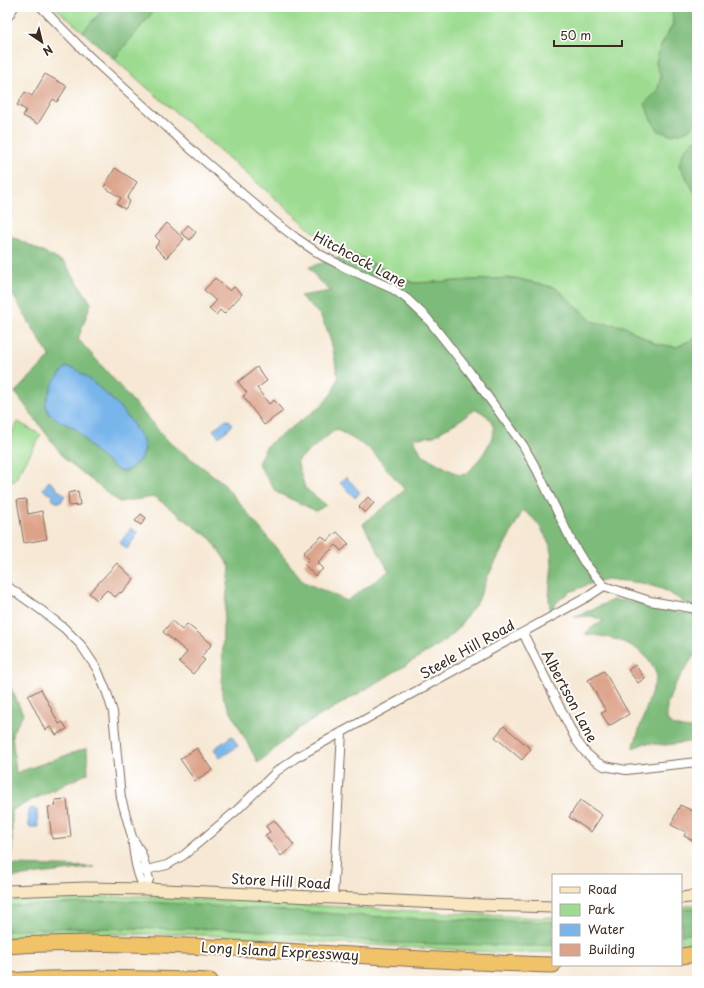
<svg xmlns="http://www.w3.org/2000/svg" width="704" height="988" font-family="'Playpen Sans',sans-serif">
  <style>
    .green { fill: #9cdb90; stroke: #6c8257 }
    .forest { fill: #7dbb7a; stroke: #5c724c; fill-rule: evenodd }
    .water { fill: #78b5eb; stroke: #5a7084 }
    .building { fill: #dda38a }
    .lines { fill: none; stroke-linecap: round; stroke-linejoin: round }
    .street-casing { stroke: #7c6c5e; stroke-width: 10 }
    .secondary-casing { stroke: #7c6c5e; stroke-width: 13 }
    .highway-casing { stroke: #7c6c5e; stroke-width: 17 }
    .street { stroke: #fff; stroke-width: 8 }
    .secondary { stroke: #f9e7c3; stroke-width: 11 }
    .highway { stroke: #f1c369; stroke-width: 15 }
    .labels { text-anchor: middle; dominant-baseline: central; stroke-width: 4; stroke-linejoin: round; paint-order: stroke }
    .street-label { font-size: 14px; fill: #3b2a1e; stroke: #fff }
  </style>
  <rect width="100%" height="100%" fill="#fff"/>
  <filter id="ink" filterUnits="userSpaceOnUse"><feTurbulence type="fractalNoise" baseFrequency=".025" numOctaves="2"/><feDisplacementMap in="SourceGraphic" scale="8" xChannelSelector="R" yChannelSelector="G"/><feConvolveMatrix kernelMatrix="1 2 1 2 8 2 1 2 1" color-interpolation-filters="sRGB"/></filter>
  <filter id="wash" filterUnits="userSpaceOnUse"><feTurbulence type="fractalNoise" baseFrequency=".012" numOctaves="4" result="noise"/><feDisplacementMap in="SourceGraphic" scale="16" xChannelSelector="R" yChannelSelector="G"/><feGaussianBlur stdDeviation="0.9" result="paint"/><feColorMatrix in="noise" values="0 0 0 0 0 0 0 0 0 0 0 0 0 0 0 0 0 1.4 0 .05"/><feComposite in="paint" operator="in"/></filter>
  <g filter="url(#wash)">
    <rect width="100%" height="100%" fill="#f6e8d4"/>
    <path class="green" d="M 54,7 L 105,7 L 83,32 Z
      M 157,7 L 672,7 L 673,24 L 660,48 L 656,63 L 661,77 L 657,92 L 687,131 L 697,121 L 697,140 L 694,140 L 679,165 L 697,196 L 697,337 L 677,347 L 656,344 L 623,326 L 593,322 L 556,288 L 515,278 L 413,283 L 322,239 L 114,59 Z
      M 18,422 L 41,435 L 14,482 L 7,478 L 7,441 Z
      M 142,896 L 542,918 L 553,917 L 553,952 L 506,953 L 184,934 L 47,934 L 7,938 L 7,900 Z
      M 697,904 L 697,942 L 681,944 L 681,907 Z"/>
    <path class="forest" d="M 105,7 L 157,7 L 114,59 L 83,32 Z
      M 672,7 L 697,7 L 697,121 L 687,131 L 671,135 L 659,131 L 650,118 L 645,103 L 657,92 L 661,77 L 656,63 L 660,48 L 673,24 Z
      M 694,140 L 697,140 L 697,196 L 679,165 L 684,150 Z
      M 7,234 L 65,263 L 91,303 L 78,339 L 169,442 L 222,482 L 304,582 L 347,601 L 389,571 L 363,524 L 405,490 L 370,449 L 336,429 L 297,461 L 305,488 L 326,505 L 316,511 L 276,492 L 258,464 C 261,457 263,450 269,444 L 320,407 L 332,393 L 338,378 L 333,349 L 328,332 L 320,315 L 300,296 L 331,291 L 319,281 L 309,267 L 341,257 L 355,255 L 413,283 L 515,278 L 556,288 L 593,322 L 623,326 L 656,344 L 677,347 L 697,337 L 697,613 L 676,597 L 662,589 L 642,583 L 607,579 L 592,583 L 570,592 L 561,598 L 550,611 L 549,596 L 552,565 L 551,547 L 541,528 L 533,518 L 523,510 L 488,576 L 478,601 L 454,633 L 446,640 L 437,646 L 378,682 L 299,728 L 258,763 L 222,695 L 223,627 L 230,567 L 211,539 L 155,497 L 119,502 L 65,459 L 15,392 L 50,357 L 7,285 ZM 95,384 L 117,404 L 130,420 L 143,440 L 145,450 L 139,461 L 126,471 L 119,471 L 96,453 L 76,429 L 61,422 L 49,414 ZM 476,409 C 483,413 491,417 493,426 C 497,439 476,464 467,474 L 459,475 L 422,455 L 412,436 L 418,438 L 434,436 L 460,420 Z
      M 613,600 L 630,601 L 678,613 L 697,614 L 697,651 L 674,686 L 667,705 L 667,719 L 672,725 L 682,728 L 692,729 L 697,729 L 697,741 L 665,745 L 645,743 L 633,748 L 657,676 C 646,644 615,637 585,634 L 594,626 L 604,621 L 591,616 L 574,617 Z
      M 7,679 L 23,714 L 12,733 L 16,773 L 87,748 L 88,773 L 12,810 L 12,865 L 95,867 L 7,878 Z
      M 135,901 L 400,918 L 553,922 L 553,945 L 532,946 L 389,943 L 237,929 L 64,928 L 7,931 L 7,906 Z
      M 697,908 L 697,933 L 681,935 L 681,910 Z"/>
    <path class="water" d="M 66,367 L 74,368 L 95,384 L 117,404 L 130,420 L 143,440 L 145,450 L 139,461 L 126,471 L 119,471 L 96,453 L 76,429 L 61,422 L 49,414 L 45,404 L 54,381 Z
      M 226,419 L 227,421 L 229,420 L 232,423 L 231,425 L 232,426 L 219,437 L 213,430 Z
      M 346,477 L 360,492 L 355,498 L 340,483 Z
      M 49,481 L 57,488 L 57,490 L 58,491 L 60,491 L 65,495 L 61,502 L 56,502 L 52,499 C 54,496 52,493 48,494 L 43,489 Z
      M 131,528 L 138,533 L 127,549 L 120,543 Z
      M 232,736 L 238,746 L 220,758 L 214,749 Z
      M 34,808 L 35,810 L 37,810 L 38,827 L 29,827 L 28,811 L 30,810 L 30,809 Z"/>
    <g id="blocks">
      <path class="building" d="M 45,74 L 67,86 L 57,102 L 53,99 L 38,124 L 23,116 L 26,110 L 17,105 L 25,92 L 32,96 Z
        M 115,168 L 137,182 L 127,199 L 130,201 L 125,209 L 117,204 L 121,198 L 104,187 Z
        M 167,223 L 184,239 L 166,258 L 155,247 L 160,241 L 155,236 Z
        M 188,225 L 196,232 L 190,240 L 181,233 Z
        M 215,278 L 230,291 L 234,287 L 242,294 L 224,314 L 220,310 L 216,315 L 209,309 L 216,301 L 204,290 Z
        M 257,367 L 267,381 L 257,388 L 269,404 L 274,400 L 283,411 L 264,425 L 243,396 L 247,393 L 238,382 Z
        M 78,491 L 80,505 L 69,506 L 68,493 Z
        M 368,497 L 374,503 L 365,513 L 359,507 Z
        M 26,499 L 28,514 L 42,511 L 47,539 L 24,543 L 17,500 Z
        M 141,514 L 146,518 L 141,525 L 135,521 Z
        M 337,532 L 349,544 L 341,551 L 336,545 L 317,563 L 323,569 L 315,576 L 304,564 L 309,559 L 303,553 L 322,536 L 327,541 Z
        M 117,563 L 134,579 L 121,593 L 120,592 L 115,597 L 107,590 L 97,600 L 89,593 Z
        M 172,621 L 182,630 L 187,624 L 212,644 L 201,657 L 205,660 L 193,674 L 179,662 L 187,652 L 163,632 Z
        M 635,665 L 645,678 L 638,683 L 628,670 Z
        M 604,671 L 629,714 L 609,726 L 601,713 L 606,711 L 588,680 Z
        M 41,689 L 59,724 L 63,722 L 67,729 L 56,735 L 51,727 L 45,730 L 28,696 Z
        M 504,726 L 531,749 L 522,760 L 495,737 Z
        M 197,748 L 212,770 L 195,781 L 180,759 Z
        M 67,799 L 71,837 L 52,839 L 48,807 L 56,806 L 55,800 Z
        M 580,800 L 602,815 L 591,832 L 569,817 Z
        M 680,805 L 697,813 L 697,835 L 694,841 L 684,836 L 686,832 L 671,825 Z
        M 274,820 L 294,845 L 281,856 L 265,835 L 270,832 L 266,826 Z"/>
    </g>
  </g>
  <g filter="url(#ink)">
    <use href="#blocks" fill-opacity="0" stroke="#7c6c5e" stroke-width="1"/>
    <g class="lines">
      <defs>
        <path id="street" d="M 41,7 L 90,57 L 193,151 L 274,221 L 296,238 L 321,255 L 344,267 L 393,289 L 407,299 L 427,318 L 469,371 L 523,445 L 537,470 L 572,542 L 584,562 L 604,586 L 650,601 L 697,609
          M 7,18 L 14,7
          M 7,586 L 41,610 L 64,628 L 81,645 L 97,669 L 107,693 L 113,712 L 121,798 L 132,837
          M 523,633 L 576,740 L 585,752 L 595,761 L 604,766 L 626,770 L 697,762
          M 132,837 L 141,852 L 149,879 L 145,889 C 136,874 134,855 132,837 Z
          M 138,872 L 167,865 L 184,855 L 236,811 L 277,771 L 297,757 L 589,596 L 604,586
          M 333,898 L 342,732"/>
        <path id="secondary" d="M 7,891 L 86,888 L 145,889 L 482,905 L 553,907
          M 681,898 L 697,896"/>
        <path id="highway" d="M 7,946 C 74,941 142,944 209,947 C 324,952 438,962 553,965
          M 681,956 L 697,954
          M 8,981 C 75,976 143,978 210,981"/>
      </defs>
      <use href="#street" class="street-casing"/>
      <use href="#secondary" class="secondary-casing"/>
      <use href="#highway" class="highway-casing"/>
      <use href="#street" class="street"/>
      <use href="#secondary" class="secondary"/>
      <use href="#highway" class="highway"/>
    </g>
  </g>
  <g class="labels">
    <g class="street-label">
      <text transform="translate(360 259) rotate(28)">Hitchcock Lane</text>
      <text transform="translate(467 649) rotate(-29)">Steele Hill Road</text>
      <text transform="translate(570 696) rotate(62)">Albertson Lane</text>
      <text transform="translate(281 881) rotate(3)">Store Hill Road</text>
      <text transform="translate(280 951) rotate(3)">Long Island Expressway</text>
    </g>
  </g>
  <rect width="704" height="988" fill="none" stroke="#fff" stroke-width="24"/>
  <rect x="552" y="874" width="130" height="92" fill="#ffffff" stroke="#b1aaa5"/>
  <rect x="560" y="887" width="20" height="6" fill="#f9e7c3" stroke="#b1aaa5"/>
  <text x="588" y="894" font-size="12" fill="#3b2a1e">Road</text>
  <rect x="560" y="904" width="20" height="12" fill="#9cdb90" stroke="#b1aaa5"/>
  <text x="588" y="914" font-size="12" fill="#3b2a1e">Park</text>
  <rect x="560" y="924" width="20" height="12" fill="#78b5eb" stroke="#b1aaa5"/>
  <text x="588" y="934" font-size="12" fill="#3b2a1e">Water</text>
  <rect x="560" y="944" width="20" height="12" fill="#dda38a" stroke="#b1aaa5"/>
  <text x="588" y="954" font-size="12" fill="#3b2a1e">Building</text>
  <g transform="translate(42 42) rotate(145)" stroke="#ffffff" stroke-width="3" paint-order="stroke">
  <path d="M0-3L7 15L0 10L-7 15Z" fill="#3b2a1e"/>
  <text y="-6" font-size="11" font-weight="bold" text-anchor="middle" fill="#3b2a1e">N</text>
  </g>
  <path d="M554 40v6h68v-6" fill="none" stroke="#3b2a1e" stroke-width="2"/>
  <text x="560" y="40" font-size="12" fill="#3b2a1e" stroke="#ffffff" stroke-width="3" paint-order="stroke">50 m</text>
</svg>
